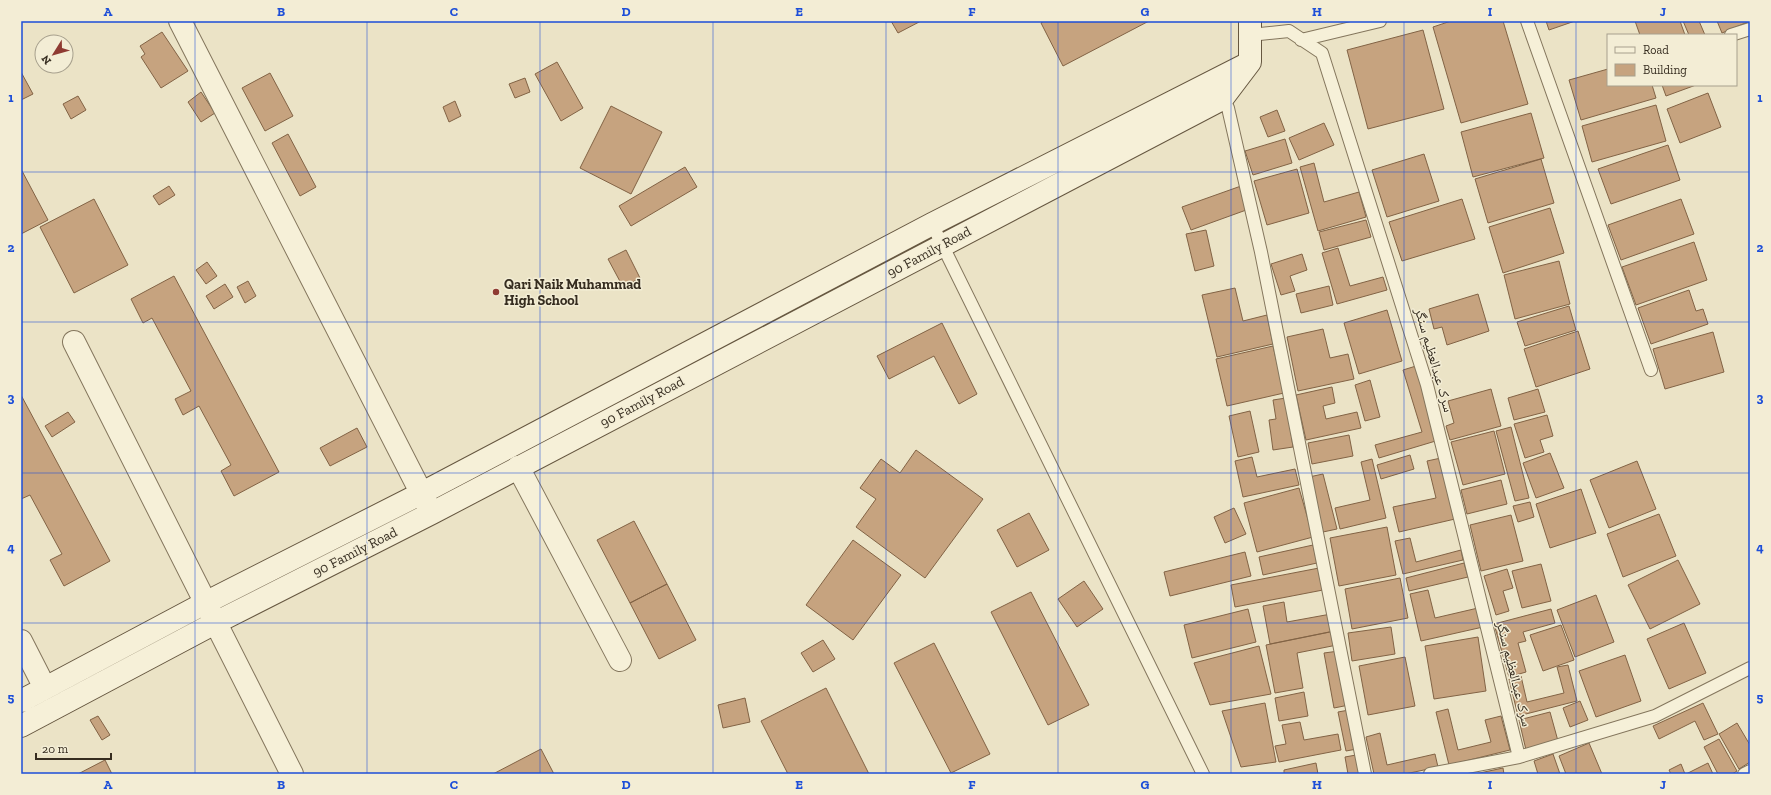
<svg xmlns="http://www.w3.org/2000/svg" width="1771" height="795" font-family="'Zilla Slab','Noto Naskh Arabic',serif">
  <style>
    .building { fill: #c6a37f; stroke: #826345 }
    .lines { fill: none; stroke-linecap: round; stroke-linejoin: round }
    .lane-casing { stroke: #84765d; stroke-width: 14 }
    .street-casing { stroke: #84765d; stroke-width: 24 }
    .secondary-casing { stroke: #665740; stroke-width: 24 }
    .lane { stroke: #f6f0d8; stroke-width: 12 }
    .street { stroke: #f6f0d8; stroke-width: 22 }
    .secondary { stroke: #f6f0d8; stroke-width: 22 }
    .grid { fill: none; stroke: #1d4ed8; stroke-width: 1; stroke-opacity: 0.55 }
    .poi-dot { fill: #8f3b32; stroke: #f3edd5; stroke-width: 1.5 }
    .labels { text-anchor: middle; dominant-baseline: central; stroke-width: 3; stroke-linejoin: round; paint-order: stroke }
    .street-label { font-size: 14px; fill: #362d20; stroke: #f3edd5 }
    .poi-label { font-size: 14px; font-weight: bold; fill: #362d20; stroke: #f3edd5; text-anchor: start }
    .neatline { fill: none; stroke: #1d4ed8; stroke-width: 1.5 }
    .grid-label { font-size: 13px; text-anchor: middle; font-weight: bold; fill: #1d4ed8 }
  </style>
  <rect width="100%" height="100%" fill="#ebe3c6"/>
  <path class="building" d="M 891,21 L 921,21 L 898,33 Z
    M 1044,21 L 1149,21 L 1063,66 L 1041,23 Z
    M 1451,21 L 1503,21 L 1528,104 L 1461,123 L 1433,27 Z
    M 1546,21 L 1575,21 L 1549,30 Z
    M 1635,21 L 1680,21 L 1685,35 L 1640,35 Z
    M 1683,21 L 1699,21 L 1705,35 L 1689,35 Z
    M 1717,21 L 1750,21 L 1722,33 Z
    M 1423,30 L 1444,109 L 1368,129 L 1347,50 Z
    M 162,32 L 188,71 L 161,88 L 141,57 L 145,54 L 140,46 Z
    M 557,62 L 583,108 L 561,121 L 535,74 Z
    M 1608,69 L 1608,85 L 1652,85 L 1656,98 L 1581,120 L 1569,80 Z
    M 21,72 L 33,94 L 21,100 Z
    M 270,73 L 293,116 L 265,131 L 242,88 Z
    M 525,78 L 530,92 L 515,98 L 509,84 Z
    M 1662,85 L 1696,85 L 1666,96 Z
    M 201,92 L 215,113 L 201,122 L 188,102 Z
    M 1708,93 L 1721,127 L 1680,143 L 1667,109 Z
    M 78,96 L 86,110 L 71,119 L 63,104 Z
    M 455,101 L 461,116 L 449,122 L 443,107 Z
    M 1656,105 L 1666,141 L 1592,162 L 1582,126 Z
    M 611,106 L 662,132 L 631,194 L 580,168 Z
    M 1277,110 L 1285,131 L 1268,137 L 1260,117 Z
    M 1531,113 L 1544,158 L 1473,177 L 1461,132 Z
    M 1324,123 L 1334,145 L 1299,160 L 1289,138 Z
    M 288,134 L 316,187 L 300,196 L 272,143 Z
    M 1285,139 L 1292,163 L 1253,175 L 1245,151 Z
    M 1668,145 L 1680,180 L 1611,204 L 1598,169 Z
    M 1424,154 L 1439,201 L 1387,217 L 1372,170 Z
    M 1541,159 L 1554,203 L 1488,223 L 1475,179 Z
    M 1314,163 L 1324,202 L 1359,192 L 1366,217 L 1318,231 L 1300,167 Z
    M 685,167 L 697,187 L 631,226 L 619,206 Z
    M 21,169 L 48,220 L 21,234 Z
    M 1297,169 L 1309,213 L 1267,225 L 1254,181 Z
    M 169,186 L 175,195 L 159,205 L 153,196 Z
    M 1241,186 L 1249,209 L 1191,230 L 1182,207 Z
    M 94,199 L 128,265 L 74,293 L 40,227 Z
    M 1462,199 L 1475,239 L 1402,261 L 1389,222 Z
    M 1681,199 L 1694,234 L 1621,260 L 1608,225 Z
    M 1550,208 L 1564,253 L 1503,273 L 1489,227 Z
    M 1366,220 L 1371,237 L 1324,250 L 1319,232 Z
    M 1206,230 L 1214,266 L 1195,271 L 1186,234 Z
    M 1694,242 L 1707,280 L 1636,305 L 1622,267 Z
    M 1338,248 L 1350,286 L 1383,277 L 1387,290 L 1337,304 L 1322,253 Z
    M 626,250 L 640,278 L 623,287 L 608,259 Z
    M 1302,254 L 1307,270 L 1290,276 L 1295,291 L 1281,295 L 1271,264 Z
    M 1559,261 L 1570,304 L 1515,319 L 1504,275 Z
    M 207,262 L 217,276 L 206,284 L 196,270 Z
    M 174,276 L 279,472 L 234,496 L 221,471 L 231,465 L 199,406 L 183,415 L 175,399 L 191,391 L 152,318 L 143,323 L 131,299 Z
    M 248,281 L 256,296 L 245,303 L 237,287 Z
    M 225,284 L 233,297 L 214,309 L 206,296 Z
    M 1329,286 L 1333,305 L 1301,313 L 1296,294 Z
    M 1235,288 L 1243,321 L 1267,315 L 1273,344 L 1217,357 L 1202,295 Z
    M 1689,290 L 1696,311 L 1703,309 L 1708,324 L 1651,344 L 1638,308 Z
    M 1478,294 L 1489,331 L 1447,345 L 1442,327 L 1434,329 L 1429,309 Z
    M 1569,306 L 1576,330 L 1525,346 L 1517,322 Z
    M 1387,310 L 1402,361 L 1359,374 L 1344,323 Z
    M 942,323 L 977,394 L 959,404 L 934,356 L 889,379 L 877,356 Z
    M 1323,329 L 1330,358 L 1348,354 L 1354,379 L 1298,391 L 1287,337 Z
    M 1578,331 L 1590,369 L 1536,387 L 1524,349 Z
    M 1713,332 L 1724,372 L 1665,389 L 1653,349 Z
    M 1273,346 L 1284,393 L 1227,406 L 1216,359 Z
    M 1416,366 L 1439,440 L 1379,458 L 1375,445 L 1422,432 L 1403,370 Z
    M 1370,380 L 1380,417 L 1365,421 L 1355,385 Z
    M 1332,387 L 1335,403 L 1323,406 L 1326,419 L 1357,412 L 1361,428 L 1306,440 L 1296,395 Z
    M 1491,389 L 1501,426 L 1450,440 L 1446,426 L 1454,423 L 1448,401 Z
    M 1538,389 L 1545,412 L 1514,420 L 1508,398 Z
    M 21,395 L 110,561 L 64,586 L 50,560 L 62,554 L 30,495 L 21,499 Z
    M 1286,398 L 1293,447 L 1273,450 L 1269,420 L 1276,419 L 1273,400 Z
    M 1250,411 L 1259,452 L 1238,457 L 1229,416 Z
    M 68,412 L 75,422 L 52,437 L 45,426 Z
    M 1547,415 L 1553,436 L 1540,440 L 1544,452 L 1525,458 L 1514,424 Z
    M 1511,427 L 1529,498 L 1515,501 L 1496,431 Z
    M 357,428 L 367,447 L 330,466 L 320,448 Z
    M 1494,431 L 1505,474 L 1463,485 L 1451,442 Z
    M 1349,435 L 1353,456 L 1312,464 L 1308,443 Z
    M 916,450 L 983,499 L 925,578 L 856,527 L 876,499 L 860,488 L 881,459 L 900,473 Z
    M 1550,453 L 1564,488 L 1536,498 L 1523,463 Z
    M 1410,455 L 1414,469 L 1381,479 L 1377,465 Z
    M 1252,457 L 1257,477 L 1295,469 L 1299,485 L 1243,497 L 1235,461 Z
    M 1441,458 L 1455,519 L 1399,532 L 1393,507 L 1436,498 L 1427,461 Z
    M 1372,459 L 1386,518 L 1340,529 L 1335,508 L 1370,500 L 1361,462 Z
    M 1637,461 L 1656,509 L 1609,528 L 1590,480 Z
    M 1323,474 L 1337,529 L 1323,532 L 1309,477 Z
    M 1501,480 L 1507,504 L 1467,514 L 1461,490 Z
    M 1299,488 L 1313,537 L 1257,552 L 1244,503 Z
    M 1581,489 L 1596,533 L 1550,548 L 1536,504 Z
    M 1530,502 L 1534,517 L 1518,522 L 1513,506 Z
    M 1234,508 L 1246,534 L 1225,543 L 1214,517 Z
    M 1029,513 L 1049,550 L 1017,567 L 997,530 Z
    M 1659,514 L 1676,556 L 1623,577 L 1607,534 Z
    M 1511,515 L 1523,561 L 1481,571 L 1470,525 Z
    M 634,521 L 667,584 L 630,603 L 597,540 Z
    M 1387,527 L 1396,575 L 1339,586 L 1330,538 Z
    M 1410,538 L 1416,562 L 1461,550 L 1463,560 L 1403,574 L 1395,541 Z
    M 853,540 L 901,575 L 853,640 L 806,605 Z
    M 1313,545 L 1317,563 L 1263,575 L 1259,557 Z
    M 1245,552 L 1251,576 L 1170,596 L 1164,572 Z
    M 1678,560 L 1700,604 L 1650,629 L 1628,585 Z
    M 1464,563 L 1468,577 L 1409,591 L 1406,578 Z
    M 1541,564 L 1551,601 L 1522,608 L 1512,571 Z
    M 1319,568 L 1323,590 L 1235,607 L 1231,585 Z
    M 1507,569 L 1513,588 L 1503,591 L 1509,611 L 1496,615 L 1484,576 Z
    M 1400,578 L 1408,618 L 1352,629 L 1345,589 Z
    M 1084,581 L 1103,609 L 1077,627 L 1058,599 Z
    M 667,584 L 696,640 L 659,659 L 630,603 Z
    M 1428,590 L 1435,618 L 1478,608 L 1483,627 L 1421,641 L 1410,594 Z
    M 1031,592 L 1089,705 L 1048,725 L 991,612 Z
    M 1596,595 L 1614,642 L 1575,657 L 1557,610 Z
    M 1284,602 L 1287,622 L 1331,614 L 1334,631 L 1270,644 L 1263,606 Z
    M 1248,609 L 1256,642 L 1192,658 L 1184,625 Z
    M 1551,609 L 1555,623 L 1523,632 L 1526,641 L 1518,643 L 1526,672 L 1509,677 L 1494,624 Z
    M 1684,623 L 1706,673 L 1669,689 L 1647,639 Z
    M 1561,625 L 1574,660 L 1543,671 L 1530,635 Z
    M 1391,627 L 1395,654 L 1352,661 L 1348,633 Z
    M 1335,631 L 1337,645 L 1297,653 L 1303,688 L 1275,693 L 1266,645 Z
    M 1478,637 L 1486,691 L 1434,699 L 1425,646 Z
    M 823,640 L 835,659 L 813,672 L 801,653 Z
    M 934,643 L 990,754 L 951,773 L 894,663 Z
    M 1259,646 L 1271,694 L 1210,705 L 1194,663 Z
    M 1339,651 L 1349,705 L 1334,708 L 1324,653 Z
    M 1625,655 L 1641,701 L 1596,717 L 1579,671 Z
    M 1405,657 L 1415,706 L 1368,715 L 1359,666 Z
    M 1568,665 L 1577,701 L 1518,716 L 1509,679 L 1521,676 L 1527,702 L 1564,693 L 1557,667 Z
    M 826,688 L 869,774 L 788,774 L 761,721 Z
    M 1304,692 L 1308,716 L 1279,721 L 1275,698 Z
    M 745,698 L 750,722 L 723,728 L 718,705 Z
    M 1580,701 L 1588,720 L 1570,727 L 1563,708 Z
    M 1265,703 L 1276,762 L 1241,767 L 1222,711 Z
    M 1703,703 L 1718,734 L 1704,740 L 1695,721 L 1659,739 L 1653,726 Z
    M 1448,709 L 1458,750 L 1491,742 L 1485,720 L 1501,716 L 1510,750 L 1449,765 L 1436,712 Z
    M 1349,710 L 1357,749 L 1346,751 L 1338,712 Z
    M 1550,712 L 1558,741 L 1526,750 L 1519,720 Z
    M 98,716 L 110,735 L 102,740 L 90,720 Z
    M 1300,722 L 1304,740 L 1338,734 L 1341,750 L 1279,762 L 1275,746 L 1286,744 L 1282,725 Z
    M 1737,723 L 1750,745 L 1750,762 L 1739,769 L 1719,734 Z
    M 1380,733 L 1387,765 L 1435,754 L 1438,767 L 1405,774 L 1374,774 L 1366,737 Z
    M 1719,739 L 1737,771 L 1732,774 L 1718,774 L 1704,747 Z
    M 1589,743 L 1602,774 L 1566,774 L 1559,756 Z
    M 541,749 L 554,774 L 493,774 Z
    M 1553,754 L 1560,774 L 1538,774 L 1534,761 Z
    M 1356,755 L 1360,774 L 1348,774 L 1345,757 Z
    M 105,760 L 112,774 L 78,774 Z
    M 1316,763 L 1318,774 L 1284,774 L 1284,770 Z
    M 1708,763 L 1713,774 L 1686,774 Z
    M 1681,764 L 1685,774 L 1671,774 L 1669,770 Z
    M 1503,768 L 1504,774 L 1475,774 Z"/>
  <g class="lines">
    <defs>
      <path id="lane" d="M 1527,21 L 1651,370
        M 1250,35 L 1289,31 L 1322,53 L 1427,385 L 1519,757
        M 1731,35 L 1750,29
        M 1301,40 L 1380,21
        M 1221,95 L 1228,108 L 1261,252 L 1365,774
        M 932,224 L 1203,774
        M 1430,774 L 1519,757 L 1655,716 L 1750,668
        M 1744,774 L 1750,771"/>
      <path id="street" d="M 180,21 L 430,510
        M 74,342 L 292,774
        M 518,467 L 620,660
        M 21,641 L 45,688"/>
      <path id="secondary" d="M 21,701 L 205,603 L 422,493 L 932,224 L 1249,63
        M 21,726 L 215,623 L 432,513 L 1222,99 L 1250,62 L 1250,21"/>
    </defs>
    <use href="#lane" class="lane-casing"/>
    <use href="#street" class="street-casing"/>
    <use href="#secondary" class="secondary-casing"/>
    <use href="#lane" class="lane"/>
    <use href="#street" class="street"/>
    <use href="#secondary" class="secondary"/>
  </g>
  <path class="grid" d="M 195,21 L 195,774M 367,21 L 367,774M 540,21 L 540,774M 713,21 L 713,774M 886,21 L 886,774M 1058,21 L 1058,774M 1231,21 L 1231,774M 1404,21 L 1404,774M 1576,21 L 1576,774M 21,172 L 1750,172M 21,322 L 1750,322M 21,473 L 1750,473M 21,623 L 1750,623"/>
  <circle class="poi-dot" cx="496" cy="292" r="4"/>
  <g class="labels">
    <g class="street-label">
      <text transform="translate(929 252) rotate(-28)">90 Family Road</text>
      <text transform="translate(1434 360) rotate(74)">سرک عبدالعظیم سنگر</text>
      <text transform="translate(642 402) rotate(-28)">90 Family Road</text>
      <text transform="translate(355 552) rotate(-27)">90 Family Road</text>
      <text transform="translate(1514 674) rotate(76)">سرک عبدالعظیم سنگر</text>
    </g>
    <g class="poi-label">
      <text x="504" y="284">Qari Naik Muhammad<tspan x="504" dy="16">High School</tspan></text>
    </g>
  </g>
  <rect width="1771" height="795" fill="none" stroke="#f3edd5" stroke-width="44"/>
  <rect x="1607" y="34" width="130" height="52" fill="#f3edd5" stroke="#a7a08d"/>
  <rect x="1615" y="47" width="20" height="6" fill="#f6f0d8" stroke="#a7a08d"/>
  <text x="1643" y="54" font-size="12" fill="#362d20">Road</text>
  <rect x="1615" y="64" width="20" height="12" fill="#c6a37f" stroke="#a7a08d"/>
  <text x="1643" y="74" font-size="12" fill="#362d20">Building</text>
  <g transform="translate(54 54) rotate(233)"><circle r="19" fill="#f3edd5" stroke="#a7a08d"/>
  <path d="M0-3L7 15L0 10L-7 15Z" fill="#8f3b32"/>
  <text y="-6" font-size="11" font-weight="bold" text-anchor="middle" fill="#362d20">N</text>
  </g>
  <path d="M36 753v6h75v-6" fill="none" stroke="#362d20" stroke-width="2"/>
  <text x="42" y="753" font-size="12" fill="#362d20" stroke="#f3edd5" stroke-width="3" paint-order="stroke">20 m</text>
  <rect x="22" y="22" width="1727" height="751" class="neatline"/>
  <g class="grid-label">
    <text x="108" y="16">A</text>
    <text x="281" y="16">B</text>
    <text x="454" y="16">C</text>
    <text x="626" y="16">D</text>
    <text x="799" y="16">E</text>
    <text x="972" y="16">F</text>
    <text x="1145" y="16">G</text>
    <text x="1317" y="16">H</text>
    <text x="1490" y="16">I</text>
    <text x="1663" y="16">J</text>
    <text x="11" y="102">1</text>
    <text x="1760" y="102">1</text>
    <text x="11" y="252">2</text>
    <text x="1760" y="252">2</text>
    <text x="11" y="402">3</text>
    <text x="1760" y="402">3</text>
    <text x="11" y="552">4</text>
    <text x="1760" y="552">4</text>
    <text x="11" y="702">5</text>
    <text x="1760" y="702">5</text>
    <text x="108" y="789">A</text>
    <text x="281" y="789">B</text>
    <text x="454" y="789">C</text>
    <text x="626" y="789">D</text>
    <text x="799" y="789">E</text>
    <text x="972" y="789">F</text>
    <text x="1145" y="789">G</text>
    <text x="1317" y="789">H</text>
    <text x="1490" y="789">I</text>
    <text x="1663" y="789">J</text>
  </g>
</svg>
